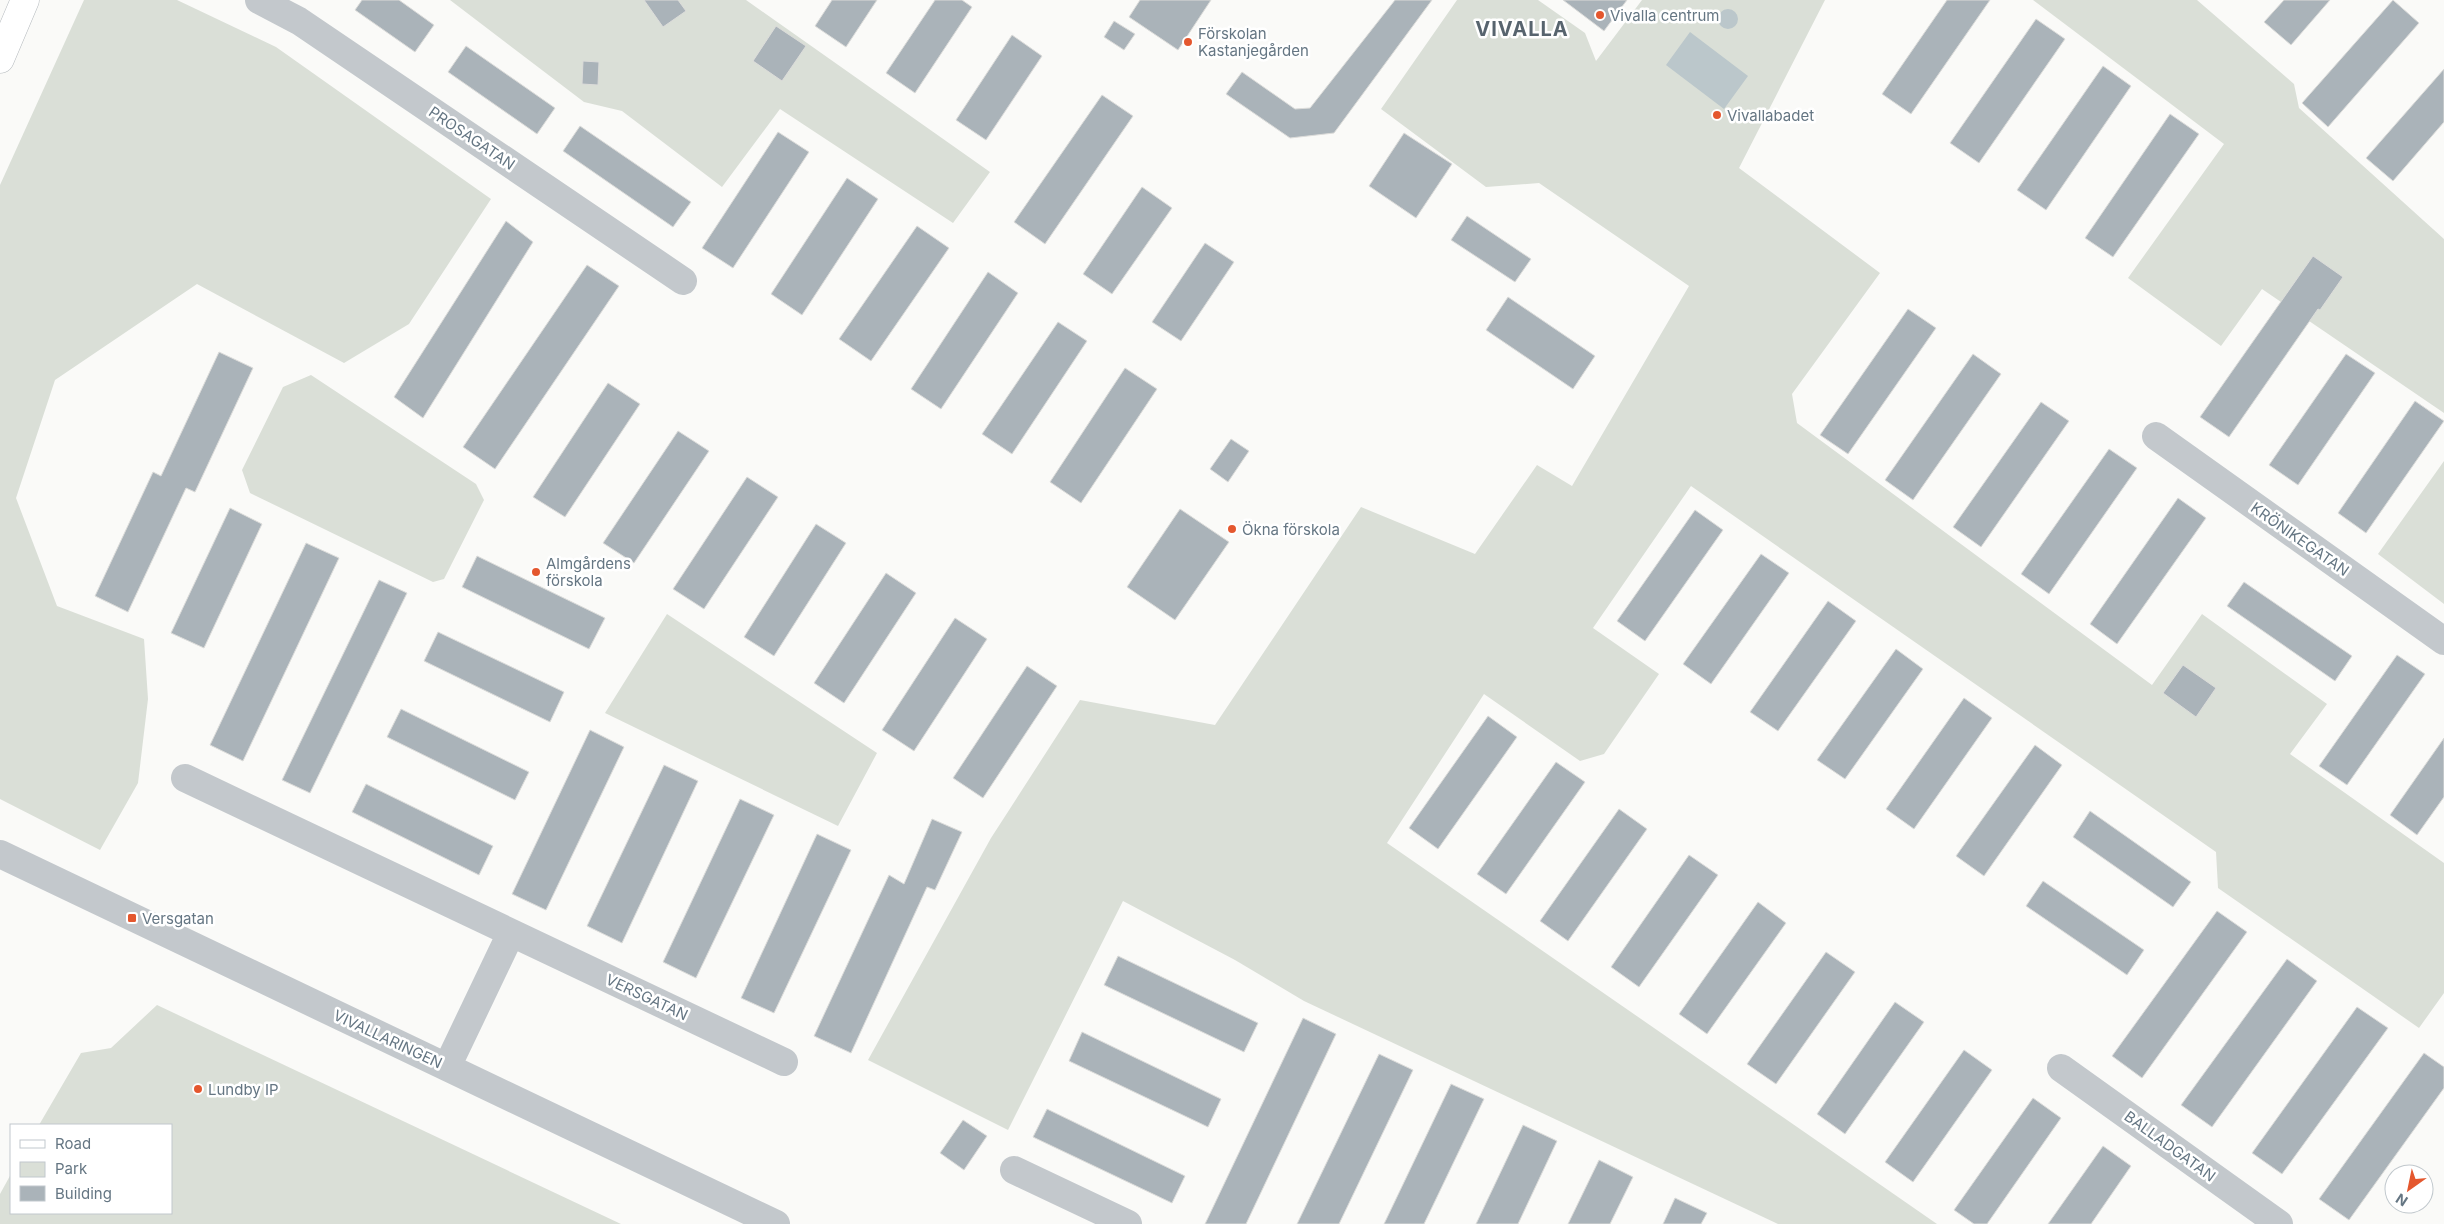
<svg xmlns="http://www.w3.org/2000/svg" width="2444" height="1224" font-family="Inter,sans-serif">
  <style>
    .green { fill: #dadfd7 }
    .water { fill: #bbc7cb }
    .building { fill: #aab3b9; stroke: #dcdcda }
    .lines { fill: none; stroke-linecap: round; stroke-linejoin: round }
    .major-casing { stroke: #b5babe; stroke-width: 29 }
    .minor { stroke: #c3c8cc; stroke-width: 28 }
    .major { stroke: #fff; stroke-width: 28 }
    .poi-dot { fill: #e4572e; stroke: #fff; stroke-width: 2 }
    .labels { text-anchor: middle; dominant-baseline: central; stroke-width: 5; stroke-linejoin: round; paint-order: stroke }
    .poi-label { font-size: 15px; fill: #657683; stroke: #fff; text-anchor: start }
    .street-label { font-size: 15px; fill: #657683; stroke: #fff }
    .district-label { font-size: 20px; font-weight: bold; letter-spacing: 1px; fill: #57646e; stroke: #fff }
  </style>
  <rect width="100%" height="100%" fill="#fafaf8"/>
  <path class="green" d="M 84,0 L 177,0 L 276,47 L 491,199 L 409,324 L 344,363 L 197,284 L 55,380 L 16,498 L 57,606 L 144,639 L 148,699 L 138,783 L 100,850 L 0,799 L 0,185 Z
    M 450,0 L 746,0 L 990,172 L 953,223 L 780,109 L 722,187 L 622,111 L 584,102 Z
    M 1457,0 L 1538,0 L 1585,33 L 1596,61 L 1642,0 L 1825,0 L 1739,168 L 1880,273 L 1792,394 L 1797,423 L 2152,685 L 2202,614 L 2327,704 L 2290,754 L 2444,863 L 2444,993 L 2419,1028 L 2218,888 L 2216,852 L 1691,486 L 1593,628 L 1659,674 L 1604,754 L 1580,761 L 1484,694 L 1387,843 L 1937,1224 L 1778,1224 L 1304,1001 L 1235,960 L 1123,901 L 1008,1130 L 868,1060 L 991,838 L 1080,700 L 1215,725 L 1361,507 L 1475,554 L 1537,465 L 1572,486 L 1689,286 L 1539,183 L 1486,187 L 1381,109 Z
    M 2033,0 L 2197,0 L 2294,84 L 2299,108 L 2444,239 L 2444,413 L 2262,289 L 2221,346 L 2128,278 L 2224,144 Z
    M 311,375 L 476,484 L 484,500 L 444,579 L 433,582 L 250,493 L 242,470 L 283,387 Z
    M 2444,461 L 2444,604 L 2378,554 Z
    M 667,614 L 877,753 L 838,826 L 605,713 Z
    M 157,1005 L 621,1224 L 0,1224 L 0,1194 L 11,1174 L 11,1213 L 171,1213 L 171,1125 L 39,1125 L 81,1053 L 111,1048 Z"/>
  <path class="water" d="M1718 19a10 10 0 1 1 20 0a10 10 0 1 1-20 0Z
    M 1690,32 L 1748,76 L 1724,109 L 1666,65 Z"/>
  <path class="building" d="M 362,0 L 399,0 L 434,25 L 415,52 L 355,10 Z
    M 644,0 L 678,0 L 686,11 L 663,27 Z
    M 832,0 L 877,0 L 846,47 L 815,26 Z
    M 935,0 L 962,0 L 972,7 L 915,93 L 886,73 Z
    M 1140,0 L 1211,0 L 1178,50 L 1129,17 Z
    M 1395,0 L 1432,0 L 1334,133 L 1290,138 L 1226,94 L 1242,72 L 1295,109 L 1310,108 Z
    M 1563,0 L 1627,0 L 1604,31 Z
    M 1947,0 L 1990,0 L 1911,114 L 1882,94 Z
    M 2284,0 L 2330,0 L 2291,45 L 2264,22 Z
    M 2393,0 L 2419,23 L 2328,127 L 2302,103 Z
    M 2036,19 L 2065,39 L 1979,163 L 1950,143 Z
    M 1114,21 L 1135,34 L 1124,50 L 1104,37 Z
    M 776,26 L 806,46 L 782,81 L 753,61 Z
    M 1012,35 L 1042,56 L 986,140 L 956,120 Z
    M 466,46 L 555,108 L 537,134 L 448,72 Z
    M 583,61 L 599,62 L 598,85 L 582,84 Z
    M 2103,66 L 2131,86 L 2046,210 L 2017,190 Z
    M 2444,69 L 2444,122 L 2393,181 L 2366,158 Z
    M 1102,95 L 1133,116 L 1045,244 L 1014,222 Z
    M 2170,114 L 2199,134 L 2113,257 L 2085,238 Z
    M 580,126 L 691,202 L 673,227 L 563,151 Z
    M 778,132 L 809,152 L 733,268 L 702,248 Z
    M 1404,133 L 1452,164 L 1416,218 L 1369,186 Z
    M 847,178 L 878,199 L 802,315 L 771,294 Z
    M 1142,187 L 1172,208 L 1112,294 L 1083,274 Z
    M 1467,216 L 1531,259 L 1515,282 L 1451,240 Z
    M 506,221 L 533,242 L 423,418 L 394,397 Z
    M 917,226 L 949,248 L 871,361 L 839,339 Z
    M 1205,243 L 1234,262 L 1181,341 L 1152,322 Z
    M 2313,256 L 2343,277 L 2320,310 L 2318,309 L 2229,437 L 2200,417 Z
    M 587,265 L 619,286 L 495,469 L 463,447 Z
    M 988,272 L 1018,293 L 941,409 L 911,389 Z
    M 1508,297 L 1595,356 L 1573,389 L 1486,330 Z
    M 1908,309 L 1936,328 L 1848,454 L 1820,435 Z
    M 1058,322 L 1087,341 L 1012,454 L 982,434 Z
    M 219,352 L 253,368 L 195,492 L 186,488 L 128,612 L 95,596 L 153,472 L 161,476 Z
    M 1973,354 L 2001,374 L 1913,500 L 1885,480 Z
    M 2346,354 L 2375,373 L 2298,485 L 2269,465 Z
    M 1125,368 L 1157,389 L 1081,503 L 1050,482 Z
    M 608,383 L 640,404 L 565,517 L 533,497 Z
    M 2415,401 L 2444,421 L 2366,533 L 2338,513 Z
    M 2041,402 L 2069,421 L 1981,547 L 1953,527 Z
    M 678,431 L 709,451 L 634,563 L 603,543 Z
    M 1231,439 L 1249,451 L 1228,482 L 1210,469 Z
    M 2109,449 L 2137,468 L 2049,594 L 2021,574 Z
    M 747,477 L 778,497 L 704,609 L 673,589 Z
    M 2178,498 L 2206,518 L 2117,644 L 2090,624 Z
    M 230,508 L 262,524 L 204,648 L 171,633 Z
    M 1180,509 L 1229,542 L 1175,620 L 1127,587 Z
    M 1695,510 L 1723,530 L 1645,641 L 1617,621 Z
    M 816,524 L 846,543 L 774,656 L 744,637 Z
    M 306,543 L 339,558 L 243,761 L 210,745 Z
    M 1761,554 L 1789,573 L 1711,684 L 1683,664 Z
    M 477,556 L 605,618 L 589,649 L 462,587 Z
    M 886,573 L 916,593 L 844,703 L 814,683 Z
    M 379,580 L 407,593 L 310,793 L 282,780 Z
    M 2244,582 L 2352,656 L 2335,681 L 2227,606 Z
    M 1828,601 L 1856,621 L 1778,731 L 1750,712 Z
    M 955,618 L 987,639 L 914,751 L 882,730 Z
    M 438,632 L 564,692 L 550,722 L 424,661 Z
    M 1896,649 L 1923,669 L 1845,779 L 1817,760 Z
    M 2397,655 L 2425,674 L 2347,785 L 2319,766 Z
    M 2183,665 L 2216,688 L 2196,717 L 2163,693 Z
    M 1027,666 L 1057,686 L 983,798 L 953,778 Z
    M 1964,698 L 1992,718 L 1914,829 L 1886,809 Z
    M 401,709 L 529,772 L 515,800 L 387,737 Z
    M 1488,716 L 1517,737 L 1438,849 L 1409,828 Z
    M 590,730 L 624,747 L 546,910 L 512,894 Z
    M 2444,738 L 2444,797 L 2417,835 L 2390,815 Z
    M 2035,745 L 2062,765 L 1984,876 L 1956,856 Z
    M 1556,762 L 1585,782 L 1506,894 L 1477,874 Z
    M 664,765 L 698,781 L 622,943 L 587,926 Z
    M 366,784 L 493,846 L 479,875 L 352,812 Z
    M 740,799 L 774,815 L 696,978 L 663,962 Z
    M 1619,809 L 1647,829 L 1568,941 L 1540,921 Z
    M 2090,811 L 2191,882 L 2173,907 L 2073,837 Z
    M 932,819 L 962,832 L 935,890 L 927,887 L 851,1053 L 814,1036 L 889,875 L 904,884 Z
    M 817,834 L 851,850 L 774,1013 L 741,998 Z
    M 1689,855 L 1718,875 L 1639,987 L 1611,967 Z
    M 2043,881 L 2144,950 L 2127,975 L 2026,906 Z
    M 1758,902 L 1786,923 L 1707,1034 L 1679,1014 Z
    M 2217,911 L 2247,932 L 2142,1078 L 2112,1056 Z
    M 1826,952 L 1855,972 L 1776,1084 L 1747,1064 Z
    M 1118,956 L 1258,1023 L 1244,1052 L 1104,985 Z
    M 2287,959 L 2317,981 L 2212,1127 L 2181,1105 Z
    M 1895,1002 L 1924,1022 L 1845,1134 L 1817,1114 Z
    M 2357,1007 L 2388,1028 L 2282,1174 L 2252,1153 Z
    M 1303,1018 L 1336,1034 L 1246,1224 L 1205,1224 Z
    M 1082,1032 L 1221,1099 L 1208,1127 L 1069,1061 Z
    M 1964,1050 L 1992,1070 L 1913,1182 L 1885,1162 Z
    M 2424,1053 L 2444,1067 L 2444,1088 L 2349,1220 L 2319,1199 Z
    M 1379,1054 L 1413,1070 L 1339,1224 L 1297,1224 Z
    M 1451,1084 L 1484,1099 L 1424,1224 L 1384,1224 Z
    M 2033,1098 L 2061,1118 L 1987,1224 L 1974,1224 L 1954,1210 Z
    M 1047,1109 L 1185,1176 L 1172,1203 L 1033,1137 Z
    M 963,1120 L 987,1136 L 964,1170 L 940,1153 Z
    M 1523,1125 L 1557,1141 L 1518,1224 L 1476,1224 Z
    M 2103,1146 L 2131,1166 L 2091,1224 L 2048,1224 Z
    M 1599,1160 L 1633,1177 L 1610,1224 L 1568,1224 Z
    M 1675,1198 L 1707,1213 L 1701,1224 L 1663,1224 Z"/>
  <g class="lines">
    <defs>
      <path id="major" d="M 0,59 L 25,0"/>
    </defs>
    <use href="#major" class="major-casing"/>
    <path class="minor" d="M 259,0 L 299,21 L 683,281
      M 2156,436 L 2444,641
      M 185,778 L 784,1062
      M 0,854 L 776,1224
      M 447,1067 L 511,933
      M 2061,1068 L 2279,1224
      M 1014,1170 L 1128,1224"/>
    <use href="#major" class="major"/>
  </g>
  <g class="poi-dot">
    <circle cx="1600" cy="15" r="5"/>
    <circle cx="1188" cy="42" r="5"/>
    <circle cx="1717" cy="115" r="5"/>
    <circle cx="1232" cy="529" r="5"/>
    <circle cx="536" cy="572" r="5"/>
    <rect x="127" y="913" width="10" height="10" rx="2.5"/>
    <circle cx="198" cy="1089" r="5"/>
  </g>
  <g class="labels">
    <g class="poi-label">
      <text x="1610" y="15">Vivalla centrum</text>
      <text x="1198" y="33">Förskolan<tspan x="1198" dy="17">Kastanjegården</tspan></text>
      <text x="1727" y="115">Vivallabadet</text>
      <text x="1242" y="529">Ökna förskola</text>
      <text x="546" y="563">Almgårdens<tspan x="546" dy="17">förskola</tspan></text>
      <text x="142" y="918">Versgatan</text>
      <text x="208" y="1089">Lundby IP</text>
    </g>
    <g class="street-label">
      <text transform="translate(472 138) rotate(34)">PROSAGATAN</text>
      <text transform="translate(2300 539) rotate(35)">KRÖNIKEGATAN</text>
      <text transform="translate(647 997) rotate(25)">VERSGATAN</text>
      <text transform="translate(388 1039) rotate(25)">VIVALLARINGEN</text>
      <text transform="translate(2170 1146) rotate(36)">BALLADGATAN</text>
    </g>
    <g class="district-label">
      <text x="1522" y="29">VIVALLA</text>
    </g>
  </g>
  <rect x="10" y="1124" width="162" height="90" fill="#ffffff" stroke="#c1c8cd"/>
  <rect x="20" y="1140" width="25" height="8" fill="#ffffff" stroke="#c1c8cd"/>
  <text x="55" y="1149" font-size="15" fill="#657683">Road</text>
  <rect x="20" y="1162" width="25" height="15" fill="#dadfd7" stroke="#c1c8cd"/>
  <text x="55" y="1174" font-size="15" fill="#657683">Park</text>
  <rect x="20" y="1186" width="25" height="15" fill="#aab3b9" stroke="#c1c8cd"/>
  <text x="55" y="1199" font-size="15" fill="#657683">Building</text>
  <g transform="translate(2409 1189) rotate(213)"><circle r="24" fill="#ffffff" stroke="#c1c8cd"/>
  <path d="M0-4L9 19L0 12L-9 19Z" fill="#e4572e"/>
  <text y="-8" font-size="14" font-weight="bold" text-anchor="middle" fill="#657683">N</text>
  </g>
</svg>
